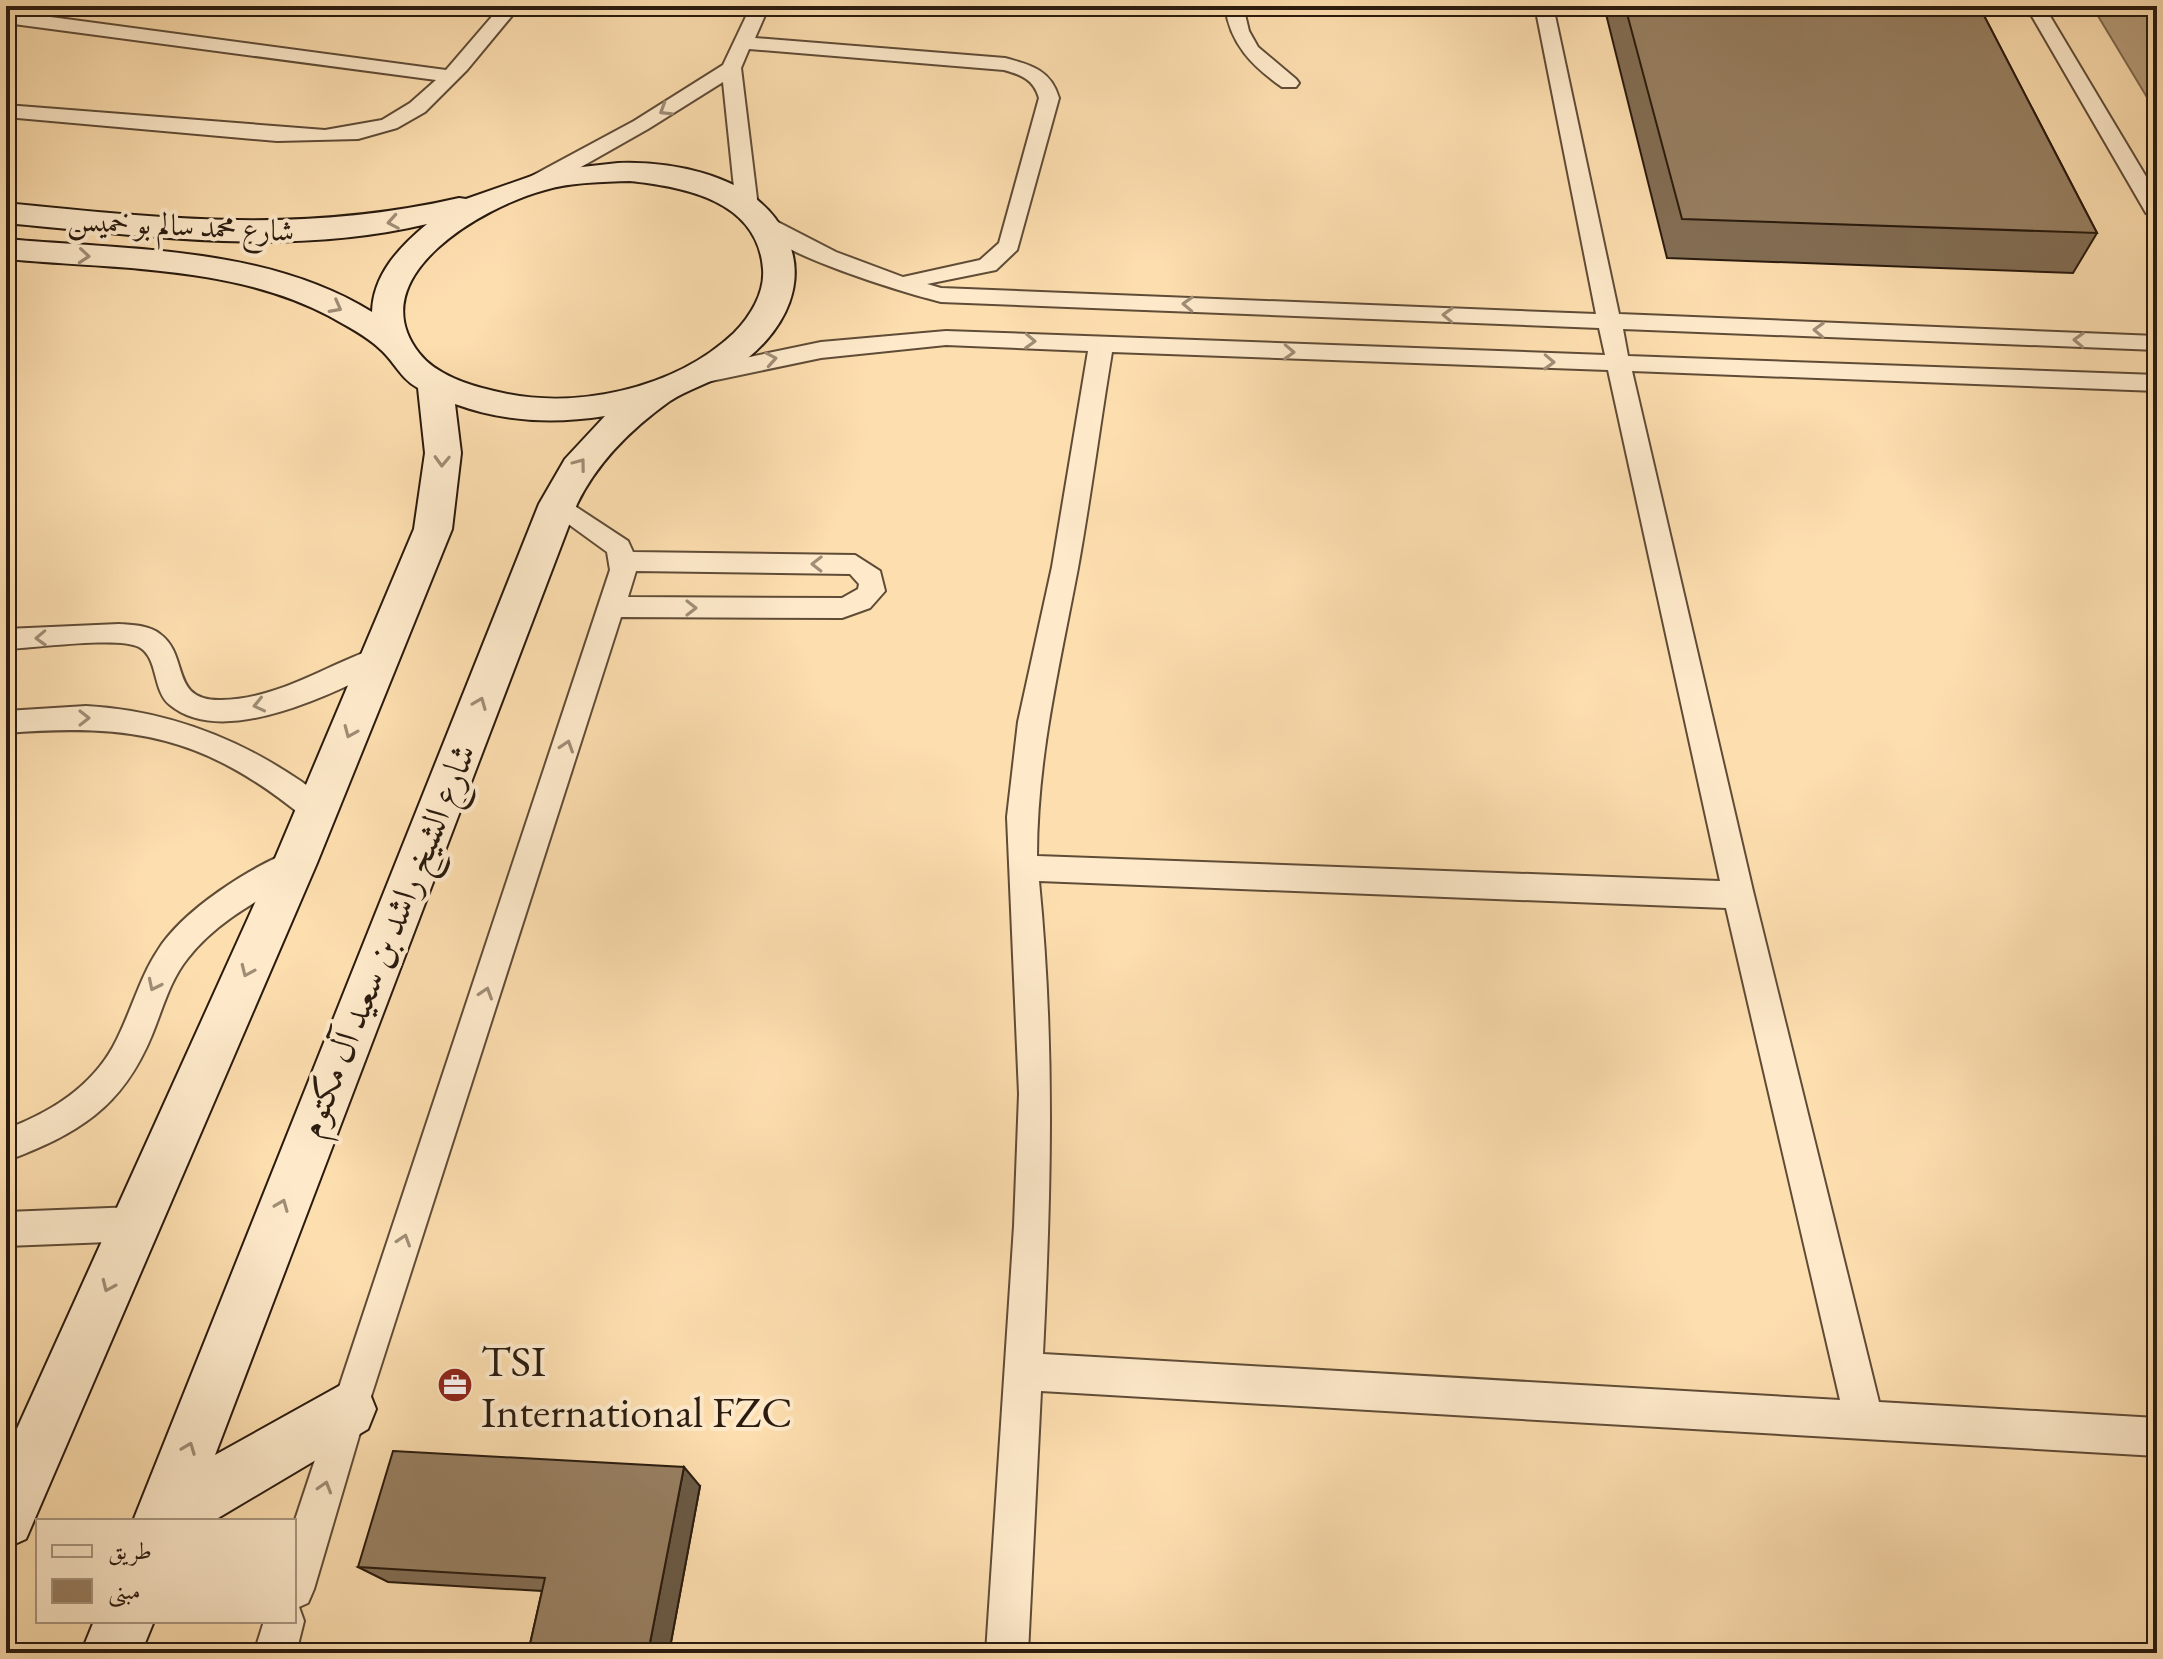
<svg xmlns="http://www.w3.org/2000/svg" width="2163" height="1659" font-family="'EB Garamond',Amiri,serif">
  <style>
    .water { fill: #b59c79; stroke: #7d684f; stroke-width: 2 }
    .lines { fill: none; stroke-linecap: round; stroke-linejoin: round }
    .lane-casing { stroke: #5f4c37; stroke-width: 4 }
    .secondary-casing { stroke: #2a1b0f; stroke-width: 4 }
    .lane { fill: #feeacb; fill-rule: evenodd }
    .secondary { fill: #feeacb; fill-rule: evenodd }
    .wall { fill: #836e54; stroke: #2a1b0f; stroke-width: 2 }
    .shaded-wall { fill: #6a5a45; stroke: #2a1b0f; stroke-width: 2 }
    .building { fill: #988062; stroke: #2a1b0f; stroke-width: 2 }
    .oneway { stroke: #9f8d76 }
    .labels { text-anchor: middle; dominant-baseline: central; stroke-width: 8; stroke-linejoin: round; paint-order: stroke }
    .far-street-label { font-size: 30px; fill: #2a1b0f; stroke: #feeacb }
    .street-label { font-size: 36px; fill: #2a1b0f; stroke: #feeacb }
    .near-poi-label { font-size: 44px; fill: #2a1b0f; stroke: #feeacb; text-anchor: start }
  </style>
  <rect width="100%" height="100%" fill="#fddeaf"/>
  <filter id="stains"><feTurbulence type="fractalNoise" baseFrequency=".0025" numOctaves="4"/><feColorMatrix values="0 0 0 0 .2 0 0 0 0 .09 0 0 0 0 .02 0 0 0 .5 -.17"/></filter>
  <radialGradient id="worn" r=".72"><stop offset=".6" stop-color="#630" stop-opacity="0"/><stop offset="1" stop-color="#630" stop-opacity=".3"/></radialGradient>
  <path class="water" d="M 2092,6 L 2157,6 L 2157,114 Z"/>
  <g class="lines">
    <defs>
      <path id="lane" d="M 501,6 L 520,6 L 467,70 L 425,112 L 397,128 L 358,139 L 277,141 L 6,117 L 6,105 L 325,130 L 382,120 L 410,103 L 436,80 L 6,23 L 6,11 L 446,70 Z
        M 751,6 L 769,6 L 755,38 L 1005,58 C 1031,65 1051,70 1059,98 L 1017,250 L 996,270 L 927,284 L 941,288 L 1596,314 L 1535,6 L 1553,6 L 1619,314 L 2157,336 L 2157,350 L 1623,329 L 1628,356 L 2157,375 L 2157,391 L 1632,371 L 1753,891 L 1879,1402 L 2157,1418 L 2157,1456 L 1041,1391 L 1028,1653 L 986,1653 L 1014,1226 L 1019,1094 L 1007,817 L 1018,722 L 1052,567 L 1088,351 L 946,345 L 821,358 L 697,384 L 685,376 L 697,368 L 821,342 L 946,331 L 1605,355 L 1599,328 L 941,302 C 902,292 776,254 753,224 L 764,217 L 772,219 L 836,252 L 903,277 L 980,260 L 999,243 L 1039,98 C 1034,80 1022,75 1004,70 L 749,49 L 741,68 L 758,207 L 755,212 L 747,213 L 736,207 L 723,82 L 648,129 L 544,188 L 528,188 L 525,183 L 528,178 L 634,121 L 723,65 ZM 1112,352 L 1608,370 L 1720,881 L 1037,856 C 1037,757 1060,664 1078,568 C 1091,496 1100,424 1112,352 ZM 1039,881 L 1726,908 L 1840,1400 L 1043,1354 C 1051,1192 1055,1043 1039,881 Z
        M 1225,6 L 1243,6 L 1249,31 L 1258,47 L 1296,79 L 1299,83 L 1296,87 L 1282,87 C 1252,66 1230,44 1225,6 Z
        M 2026,6 L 2044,6 L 2157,195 L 2157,220 L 2146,213 Z
        M 558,495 L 628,541 L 633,552 L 855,555 L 880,571 L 885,591 L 870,608 L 842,618 L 621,617 L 367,1409 L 314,1589 L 308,1603 L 299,1607 L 304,1621 L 296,1653 L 254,1653 L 264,1621 L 294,1621 L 294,1523 L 610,570 L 607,552 L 549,510 L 545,504 L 549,498 ZM 636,571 L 850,574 L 859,584 L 858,589 L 842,598 L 628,597 Z
        M 119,624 C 132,625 149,625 160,634 C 190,656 169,701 221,700 C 281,699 328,663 383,646 L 393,649 L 397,656 L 393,663 C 339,691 224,750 170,705 C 152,691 159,658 139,647 C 119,636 33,648 6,649 L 6,629 Z
        M 86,706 C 177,711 256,745 328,801 L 332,810 L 328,819 L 317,822 L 306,819 C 205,736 133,723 6,733 L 6,711 Z
        M 295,850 L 306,854 L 310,863 L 306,872 C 265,897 218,919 188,958 C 170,980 163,1008 152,1035 C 122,1108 78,1134 6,1161 L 6,1129 C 52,1112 95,1085 117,1039 C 132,1009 140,977 158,950 C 183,910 251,866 295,850 Z
        M 135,1207 L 147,1212 L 153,1224 L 147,1236 L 135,1241 L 6,1246 L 6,1212 Z"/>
      <path id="secondary" d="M 618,163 C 669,161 742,174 775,218 C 818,275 785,336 730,371 C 711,383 688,389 670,401 C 631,429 598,461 577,504 L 215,1455 L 348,1381 L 368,1389 L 376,1409 L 368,1429 L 213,1521 L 133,1521 L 539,504 L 565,459 L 605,416 C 554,424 504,422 455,404 L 461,453 L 452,529 L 317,863 L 26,1539 L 6,1548 L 6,1453 L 273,863 L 414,529 L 425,453 L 418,388 C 400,378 394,361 380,349 C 367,336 345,325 329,316 C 233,265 112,269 6,259 L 6,239 C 127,250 266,246 372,312 C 373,275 399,247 427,224 C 289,257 145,236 6,223 L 6,203 C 164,219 302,234 459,198 L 466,199 L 546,171 ZM 630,181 C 686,187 758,201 763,269 C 765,293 750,317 734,333 C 674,390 572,411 494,391 C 469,385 436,375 419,353 C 359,276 485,206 545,190 C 572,182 602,182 630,181 Z
        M 94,1621 L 154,1621 L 141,1653 L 81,1653 Z"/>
    </defs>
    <use href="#lane" class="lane-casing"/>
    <use href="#secondary" class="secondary-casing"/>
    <use href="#lane" class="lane"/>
    <use href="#secondary" class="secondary"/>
  </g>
  <path class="wall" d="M 1604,6 L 1979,6 L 2097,233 L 2073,273 L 1667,258 Z
    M 700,1486 L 669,1653 L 528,1653 L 542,1591 L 388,1582 L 358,1567 Z"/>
  <path class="shaded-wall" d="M 684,1467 L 700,1486 L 669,1653 L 648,1653 Z"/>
  <path class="building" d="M 1625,6 L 1979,6 L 2097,233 L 1682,219 Z
    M 393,1451 L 684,1467 L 648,1653 L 528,1653 L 545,1578 L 358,1567 Z"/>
  <defs><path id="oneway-chevron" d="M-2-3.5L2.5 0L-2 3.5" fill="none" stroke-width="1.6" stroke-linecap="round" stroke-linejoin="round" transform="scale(2)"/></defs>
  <g class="oneway">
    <use href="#oneway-chevron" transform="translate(665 110) rotate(148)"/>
    <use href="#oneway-chevron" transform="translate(393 222) rotate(170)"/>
    <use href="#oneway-chevron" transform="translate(84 256) rotate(5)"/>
    <use href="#oneway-chevron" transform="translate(1188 304) rotate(-178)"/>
    <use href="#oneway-chevron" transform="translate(336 307) rotate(28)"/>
    <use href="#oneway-chevron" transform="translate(1448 315) rotate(-178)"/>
    <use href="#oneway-chevron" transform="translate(1819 330) rotate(-178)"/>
    <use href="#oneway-chevron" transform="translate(2079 340) rotate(-178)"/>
    <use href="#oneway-chevron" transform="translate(1030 341) rotate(2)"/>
    <use href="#oneway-chevron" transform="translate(1289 352) rotate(2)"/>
    <use href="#oneway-chevron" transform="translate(771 359) rotate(-10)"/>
    <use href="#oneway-chevron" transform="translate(1549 362) rotate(2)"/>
    <use href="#oneway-chevron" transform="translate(442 461) rotate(92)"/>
    <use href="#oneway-chevron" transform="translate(580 464) rotate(-53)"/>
    <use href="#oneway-chevron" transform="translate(817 564) rotate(-179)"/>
    <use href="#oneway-chevron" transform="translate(691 608)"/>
    <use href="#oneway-chevron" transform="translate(41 638) rotate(178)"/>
    <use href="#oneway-chevron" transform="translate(480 703) rotate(-68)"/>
    <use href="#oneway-chevron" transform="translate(259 705) rotate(167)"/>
    <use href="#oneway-chevron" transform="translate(84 718)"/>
    <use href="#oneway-chevron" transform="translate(350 732) rotate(113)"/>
    <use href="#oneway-chevron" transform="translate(567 746) rotate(-72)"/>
    <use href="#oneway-chevron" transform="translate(247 971) rotate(114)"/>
    <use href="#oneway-chevron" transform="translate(154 985) rotate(116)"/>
    <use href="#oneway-chevron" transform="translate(486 993) rotate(-72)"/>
    <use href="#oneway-chevron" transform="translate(282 1205) rotate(-68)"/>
    <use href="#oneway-chevron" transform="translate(404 1240) rotate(-72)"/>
    <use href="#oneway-chevron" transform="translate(108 1286) rotate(114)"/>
    <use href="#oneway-chevron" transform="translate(189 1448) rotate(-69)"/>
    <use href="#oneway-chevron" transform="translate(325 1487) rotate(-73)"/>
  </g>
  <defs>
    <symbol id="office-disc" viewBox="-11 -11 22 22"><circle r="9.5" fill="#8f2418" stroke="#feeacb"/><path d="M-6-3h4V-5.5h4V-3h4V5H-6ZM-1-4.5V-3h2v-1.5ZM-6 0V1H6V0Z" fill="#fff"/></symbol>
  </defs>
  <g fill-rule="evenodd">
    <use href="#office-disc" x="435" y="1365" width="40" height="40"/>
  </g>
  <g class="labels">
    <g class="far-street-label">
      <text transform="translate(181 225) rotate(3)">شارع محمد سالم بو خميس</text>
    </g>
    <g class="street-label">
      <text transform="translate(386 940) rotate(-68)">شارع الشيخ راشد بن سعيد آل مكتوم</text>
    </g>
    <g class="near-poi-label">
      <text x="481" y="1360">TSI<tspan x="481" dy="51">International FZC</tspan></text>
    </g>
  </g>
  <rect width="2163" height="1659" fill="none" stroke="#fddeaf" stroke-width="32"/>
  <rect x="8" y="8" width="2147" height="1643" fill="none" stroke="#2a1b0f" stroke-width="4"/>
  <rect x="16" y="16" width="2131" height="1627" fill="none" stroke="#2a1b0f" stroke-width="2"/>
  <rect x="36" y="1519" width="260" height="104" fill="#feeacb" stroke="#a99780" stroke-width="2"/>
  <rect x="52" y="1545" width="40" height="12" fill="#feeacb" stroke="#a99780" stroke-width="2"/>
  <text x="108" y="1559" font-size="24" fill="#2a1b0f">طريق</text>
  <rect x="52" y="1579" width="40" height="24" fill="#988062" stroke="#a99780" stroke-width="2"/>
  <text x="108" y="1599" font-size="24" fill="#2a1b0f">مبنى</text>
  <rect width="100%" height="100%" filter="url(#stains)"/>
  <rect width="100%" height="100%" fill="url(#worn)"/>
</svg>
